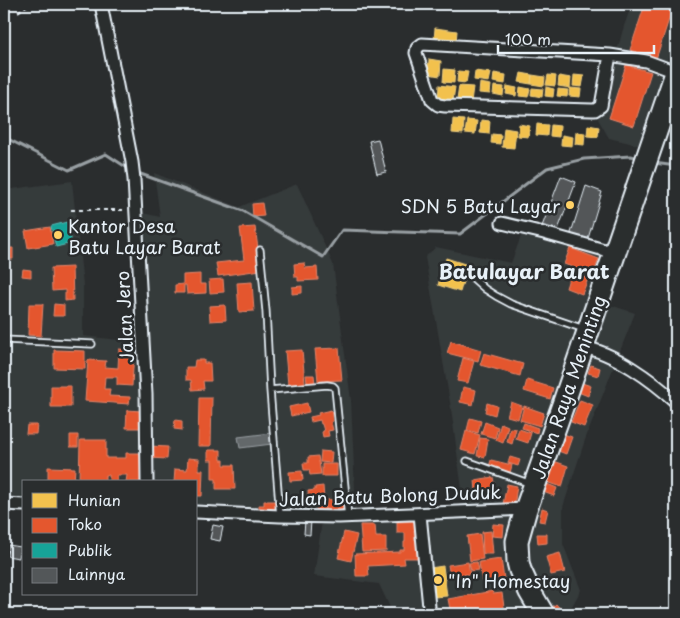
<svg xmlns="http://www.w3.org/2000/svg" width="680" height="618" font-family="'Playpen Sans',sans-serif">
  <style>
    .built { fill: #363a3b }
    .water { fill: #63686b; stroke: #989fa3 }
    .homes { fill: #f2c14e; stroke: #efcf81 }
    .shops { fill: #e4572e; stroke: #e5856b }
    .public { fill: #17a398; stroke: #56bab5 }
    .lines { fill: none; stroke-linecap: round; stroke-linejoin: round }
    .stream { stroke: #989fa3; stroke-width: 3 }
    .building { fill: #535759; stroke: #e8f1f8 }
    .lane-casing { stroke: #e8f1f8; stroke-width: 9 }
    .street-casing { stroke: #e8f1f8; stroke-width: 15 }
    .highway-casing { stroke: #e8f1f8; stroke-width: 25 }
    .path { stroke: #e8f1f8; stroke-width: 2; stroke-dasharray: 4 4; stroke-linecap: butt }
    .lane { stroke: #2a2d2e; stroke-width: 5.5 }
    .street { stroke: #2a2d2e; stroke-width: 11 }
    .highway { stroke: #2a2d2e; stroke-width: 21 }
    .poi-dot { fill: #ffd166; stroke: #2a2d2e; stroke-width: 2 }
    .labels { text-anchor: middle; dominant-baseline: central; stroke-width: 5; stroke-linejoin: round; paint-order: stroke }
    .poi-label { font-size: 18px; fill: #e8f1f8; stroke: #2a2d2e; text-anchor: start }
    .street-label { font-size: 18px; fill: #e8f1f8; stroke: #2a2d2e }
    .quarter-label { font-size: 20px; font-weight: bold; fill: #e8f1f8; stroke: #2a2d2e }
  </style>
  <rect width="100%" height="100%" fill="#2a2d2e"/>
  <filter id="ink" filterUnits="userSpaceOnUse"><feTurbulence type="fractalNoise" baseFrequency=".02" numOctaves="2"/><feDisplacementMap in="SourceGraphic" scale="10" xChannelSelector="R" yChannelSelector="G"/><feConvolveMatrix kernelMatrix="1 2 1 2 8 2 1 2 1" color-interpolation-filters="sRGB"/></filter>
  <g filter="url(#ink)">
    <path class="built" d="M 632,4 L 676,4 L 676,35 L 638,145 L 609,138 L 598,119 L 624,26 Z
      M 154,173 L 239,207 L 297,184 L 333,264 L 351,400 L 356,514 L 464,505 L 451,408 L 425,257 L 436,247 L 511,263 L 523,231 L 625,257 L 607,304 L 635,313 L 585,440 L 563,507 L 563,544 L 581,590 L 572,606 L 577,614 L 393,614 L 379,584 L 314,576 L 322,521 L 196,516 L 196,482 L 24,482 L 24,513 L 4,512 L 4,190 L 72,181 L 83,285 L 83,336 L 138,342 L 130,210 L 160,217 Z"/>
    <path class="water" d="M 271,433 L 272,444 L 240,448 L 238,437 Z"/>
    <path class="homes" d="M 435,28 L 457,31 L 456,42 L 434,40 Z
      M 429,59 L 441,61 L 440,76 L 428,74 Z
      M 444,69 L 455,70 L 454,83 L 443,82 Z
      M 458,71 L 468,72 L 466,83 L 457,82 Z
      M 475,71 L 491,73 L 489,82 L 474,80 Z
      M 494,73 L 506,75 L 505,84 L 493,82 Z
      M 521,73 L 532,75 L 531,84 L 519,82 Z
      M 532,75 L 545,77 L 544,86 L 531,84 Z
      M 548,75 L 556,76 L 555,86 L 546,85 Z
      M 574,75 L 584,76 L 582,87 L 573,86 Z
      M 559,76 L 571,78 L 570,88 L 558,86 Z
      M 480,83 L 491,85 L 490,94 L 479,93 Z
      M 439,85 L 455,87 L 453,101 L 438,99 Z
      M 459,86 L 473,87 L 471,102 L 457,100 Z
      M 494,86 L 504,87 L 503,96 L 493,94 Z
      M 507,86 L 517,88 L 516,96 L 506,94 Z
      M 520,87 L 530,89 L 528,97 L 519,96 Z
      M 546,87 L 554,89 L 553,97 L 545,96 Z
      M 532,88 L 543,89 L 542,97 L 531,95 Z
      M 570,88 L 581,89 L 580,97 L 569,96 Z
      M 558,89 L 568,90 L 567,97 L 557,96 Z
      M 453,119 L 464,120 L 463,134 L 452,133 Z
      M 467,120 L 477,121 L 475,134 L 465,133 Z
      M 481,120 L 490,121 L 489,134 L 480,133 Z
      M 519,124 L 530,126 L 528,137 L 518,136 Z
      M 537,124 L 548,125 L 547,136 L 536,135 Z
      M 551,125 L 560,126 L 559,137 L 550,136 Z
      M 588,125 L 599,127 L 598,137 L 587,136 Z
      M 504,128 L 516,130 L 514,148 L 502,147 Z
      M 576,132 L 585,133 L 584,145 L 575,144 Z
      M 492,134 L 501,135 L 500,144 L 491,143 Z
      M 562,135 L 573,137 L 572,146 L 561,145 Z
      M 446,258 L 468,265 L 460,292 L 438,285 Z
      M 443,566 L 447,596 L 434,597 L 430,568 Z"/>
    <path class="shops" d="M 645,4 L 674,4 L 656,59 L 630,50 Z
      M 626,65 L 651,72 L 634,126 L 609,118 Z
      M 262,203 L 264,216 L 253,217 L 252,204 Z
      M 50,227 L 53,244 L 28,248 L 25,231 Z
      M 255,227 L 261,270 L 218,276 L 216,263 L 244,260 L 240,228 Z
      M 4,248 L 13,248 L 13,259 L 4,259 Z
      M 570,248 L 599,259 L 593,275 L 564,264 Z
      M 304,263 L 305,268 L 317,267 L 318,280 L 298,281 L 298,277 L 295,277 L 294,264 Z
      M 72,267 L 73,300 L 65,301 L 65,290 L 52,291 L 51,268 Z
      M 23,269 L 31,270 L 31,277 L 22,276 Z
      M 571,272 L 588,279 L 582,294 L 566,288 Z
      M 200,274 L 200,284 L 206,284 L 206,293 L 187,294 L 186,285 L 184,285 L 184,293 L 175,293 L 175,285 L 183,284 L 183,275 Z
      M 223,279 L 224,292 L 210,293 L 209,280 Z
      M 252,282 L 254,311 L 239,312 L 237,283 Z
      M 302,286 L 302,293 L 292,294 L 292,287 Z
      M 29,304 L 43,304 L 41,336 L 28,335 Z
      M 54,304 L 64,305 L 64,316 L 53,316 Z
      M 225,305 L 226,320 L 210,321 L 209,306 Z
      M 451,341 L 481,350 L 478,361 L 447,353 Z
      M 339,348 L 342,380 L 318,381 L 315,349 Z
      M 119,349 L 134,350 L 132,386 L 117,385 L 117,377 L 105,377 L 104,389 L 110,389 L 109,396 L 130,397 L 129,404 L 85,401 L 88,360 L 106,361 L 105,367 L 118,368 Z
      M 54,350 L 85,351 L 85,369 L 54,368 Z
      M 302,350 L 305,383 L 288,385 L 285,351 Z
      M 484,353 L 523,364 L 520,376 L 480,365 Z
      M 463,358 L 474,361 L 468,383 L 457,381 Z
      M 195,360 L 204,360 L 204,363 L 210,363 L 211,381 L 203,381 L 204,389 L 192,390 L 191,380 L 186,380 L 186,367 L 194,367 Z
      M 591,365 L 600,368 L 598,376 L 588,373 Z
      M 306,375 L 314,375 L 315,383 L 307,383 Z
      M 527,380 L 553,388 L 550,399 L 524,391 Z
      M 582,383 L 591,386 L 588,396 L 578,392 Z
      M 51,386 L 71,386 L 71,407 L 51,407 Z
      M 463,387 L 476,390 L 473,405 L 460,402 Z
      M 199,398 L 212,398 L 211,446 L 198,446 Z
      M 580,400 L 593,405 L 584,427 L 571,422 Z
      M 511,402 L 522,406 L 518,419 L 507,416 Z
      M 307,403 L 309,412 L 291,416 L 289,407 Z
      M 487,403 L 497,406 L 495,415 L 485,412 Z
      M 524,406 L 544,413 L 540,426 L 520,420 Z
      M 127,410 L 141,411 L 141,428 L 126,428 Z
      M 331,410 L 333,421 L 331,422 L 333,430 L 328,431 L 329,436 L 323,437 L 322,432 L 324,431 L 322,424 L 321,424 L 320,420 L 311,422 L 310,417 L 319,415 L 318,413 Z
      M 470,418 L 481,421 L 478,433 L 467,430 Z
      M 175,420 L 182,421 L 182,430 L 174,429 Z
      M 485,422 L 498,427 L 495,438 L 481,434 Z
      M 501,423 L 508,426 L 503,443 L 496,440 Z
      M 524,423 L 538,428 L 537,433 L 522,428 Z
      M 27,425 L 37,425 L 36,434 L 26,434 Z
      M 510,428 L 516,429 L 512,444 L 507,442 Z
      M 519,429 L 531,433 L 528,443 L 516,439 Z
      M 466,431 L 480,435 L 475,454 L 461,450 Z
      M 558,432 L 572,437 L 566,454 L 553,449 Z
      M 70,435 L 78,435 L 78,447 L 70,447 Z
      M 480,438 L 488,439 L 485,457 L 477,456 Z
      M 80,440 L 106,440 L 106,458 L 126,458 L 126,453 L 144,453 L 143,482 L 126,482 L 127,475 L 117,475 L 117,482 L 109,482 L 109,475 L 105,475 L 105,482 L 79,482 Z
      M 150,446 L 168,447 L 167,459 L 149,458 Z
      M 208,450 L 221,450 L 221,460 L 224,460 L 224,465 L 234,465 L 235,489 L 216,489 L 216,479 L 212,479 L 212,460 L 208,460 Z
      M 321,451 L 332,452 L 331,463 L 320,462 Z
      M 318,456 L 321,474 L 310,475 L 309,470 L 304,470 L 303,463 L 308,463 L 308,457 Z
      M 510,457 L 520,460 L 518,466 L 508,463 Z
      M 188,458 L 199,459 L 199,470 L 203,470 L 202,496 L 196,496 L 196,482 L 174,482 L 175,469 L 187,470 Z
      M 491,460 L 512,465 L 510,473 L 489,467 Z
      M 551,460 L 568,466 L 562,487 L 544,481 Z
      M 322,464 L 337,464 L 337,476 L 322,476 Z
      M 48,467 L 75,468 L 74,482 L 48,482 Z
      M 302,471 L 303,480 L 290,481 L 289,472 Z
      M 493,477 L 495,488 L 476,491 L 475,480 Z
      M 507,484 L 517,486 L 514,506 L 503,504 Z
      M 547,484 L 557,488 L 554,496 L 543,492 Z
      M 323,486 L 325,513 L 317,514 L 316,505 L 309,506 L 308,491 L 315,490 L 315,487 Z
      M 343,499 L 344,513 L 326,514 L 325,500 Z
      M 264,501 L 275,501 L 275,513 L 259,513 L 259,505 L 264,505 Z
      M 542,508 L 548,510 L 545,522 L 539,521 Z
      M 418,521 L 419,531 L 414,531 L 415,540 L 420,540 L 421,558 L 404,558 L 405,564 L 368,566 L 369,576 L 356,576 L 355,554 L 400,552 L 400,550 L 404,550 L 404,542 L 405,542 L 405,533 L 397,533 L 397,522 Z
      M 493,524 L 504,525 L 503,537 L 492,536 Z
      M 360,525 L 375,525 L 376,537 L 386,537 L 386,551 L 362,552 Z
      M 491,531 L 493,554 L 483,554 L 482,532 Z
      M 344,532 L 357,535 L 351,561 L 338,558 Z
      M 480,534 L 483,559 L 470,561 L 467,536 Z
      M 537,534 L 547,534 L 547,543 L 538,544 Z
      M 560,553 L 565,572 L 551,575 L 546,557 Z
      M 501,559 L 504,579 L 482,582 L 479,562 Z
      M 468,562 L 470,574 L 450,576 L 448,565 Z
      M 477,562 L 479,570 L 471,571 L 469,563 Z
      M 493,591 L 493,594 L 502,593 L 505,614 L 451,614 L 448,599 Z
      M 556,604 L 564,613 L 563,614 L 551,614 L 548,611 Z"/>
    <path class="public" d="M 67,222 L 72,243 L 56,247 L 51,226 Z"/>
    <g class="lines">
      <path class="stream" d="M 4,137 L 69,170 L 106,154 L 129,169
        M 654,163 L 676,166
        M 135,172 L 243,211 L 323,257 L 342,230 L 460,234 L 547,168 L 584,159 L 631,156 L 639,158"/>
    </g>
    <path class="building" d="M 378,139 L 386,172 L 377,174 L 369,141 Z
      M 561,176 L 576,182 L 556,235 L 541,229 Z
      M 586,186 L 602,192 L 587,242 L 570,236 Z
      M 305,521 L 311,521 L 310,535 L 304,534 Z
      M 213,525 L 223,527 L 220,541 L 210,539 Z
      M 8,545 L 21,547 L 19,558 L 7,556 Z"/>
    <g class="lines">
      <defs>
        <path id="lane" d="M 260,250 L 266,311 L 270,390 L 327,385 L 333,386 L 335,388 L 348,517
          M 467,273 L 485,289 L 496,296 L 511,304 L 584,329
          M 4,340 L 92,344
          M 270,390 L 280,516
          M 467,461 L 531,484
          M 524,614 L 536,610"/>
        <path id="street" d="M 101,4 L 132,162 L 134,179 L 146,394 L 147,482
          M 610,55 L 601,106 L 595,110 L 592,110 L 445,106 L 438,105 L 432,100 L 416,53 L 417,48 L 422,44 L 610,55 L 646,61 L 676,72
          M 502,223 L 544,233 L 615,253
          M 582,347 C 614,352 653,381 676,402
          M 4,504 L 24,505
          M 196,512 L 280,516 L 339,517 L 526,509
          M 420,514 L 429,607"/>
        <path id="highway" d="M 543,614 L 530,592 L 520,570 L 518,562 L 517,541 L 526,509 L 565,399 L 676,73"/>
      </defs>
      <use href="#lane" class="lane-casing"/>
      <use href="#street" class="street-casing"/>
      <use href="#highway" class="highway-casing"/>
      <path class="path" d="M 18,12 L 29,4
        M 71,210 L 125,210"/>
      <use href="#lane" class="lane"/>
      <use href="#street" class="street"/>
      <use href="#highway" class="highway"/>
    </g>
  </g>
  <g class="poi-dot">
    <circle cx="570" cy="205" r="5"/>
    <circle cx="58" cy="235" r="5"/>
    <circle cx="438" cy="580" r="5"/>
  </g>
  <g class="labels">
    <g class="poi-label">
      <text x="560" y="205" text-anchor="end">SDN 5 Batu Layar</text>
      <text x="68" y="225">Kantor Desa<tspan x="68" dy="21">Batu Layar Barat</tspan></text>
      <text x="448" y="580">"In" Homestay</text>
    </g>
    <g class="street-label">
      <text transform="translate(124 317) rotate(-93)">Jalan Jero</text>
      <text transform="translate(568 387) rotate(-71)">Jalan Raya Meninting</text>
      <text transform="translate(390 495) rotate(-2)">Jalan Batu Bolong Duduk</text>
    </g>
    <g class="quarter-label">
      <text x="524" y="271">Batulayar Barat</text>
    </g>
  </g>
  <rect width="680" height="618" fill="none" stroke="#2a2d2e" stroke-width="20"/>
  <rect x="10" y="10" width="660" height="598" fill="none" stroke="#e8f1f8" stroke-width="2" filter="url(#ink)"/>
  <rect x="22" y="480" width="175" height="115" fill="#2a2d2e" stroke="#767b7f"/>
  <rect x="32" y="493" width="25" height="15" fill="#f2c14e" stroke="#767b7f"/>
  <text x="68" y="506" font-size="15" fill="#e8f1f8">Hunian</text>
  <rect x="32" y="518" width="25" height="15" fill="#e4572e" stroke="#767b7f"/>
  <text x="68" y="530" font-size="15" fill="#e8f1f8">Toko</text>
  <rect x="32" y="543" width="25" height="15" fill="#17a398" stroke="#767b7f"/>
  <text x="68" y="556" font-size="15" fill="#e8f1f8">Publik</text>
  <rect x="32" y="568" width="25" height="15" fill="#535759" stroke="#767b7f"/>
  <text x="68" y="580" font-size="15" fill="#e8f1f8">Lainnya</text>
  <path d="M498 45v8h156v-8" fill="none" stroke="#e8f1f8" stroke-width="2.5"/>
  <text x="505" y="45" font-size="15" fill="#e8f1f8" stroke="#2a2d2e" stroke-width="4" paint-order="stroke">100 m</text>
</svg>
